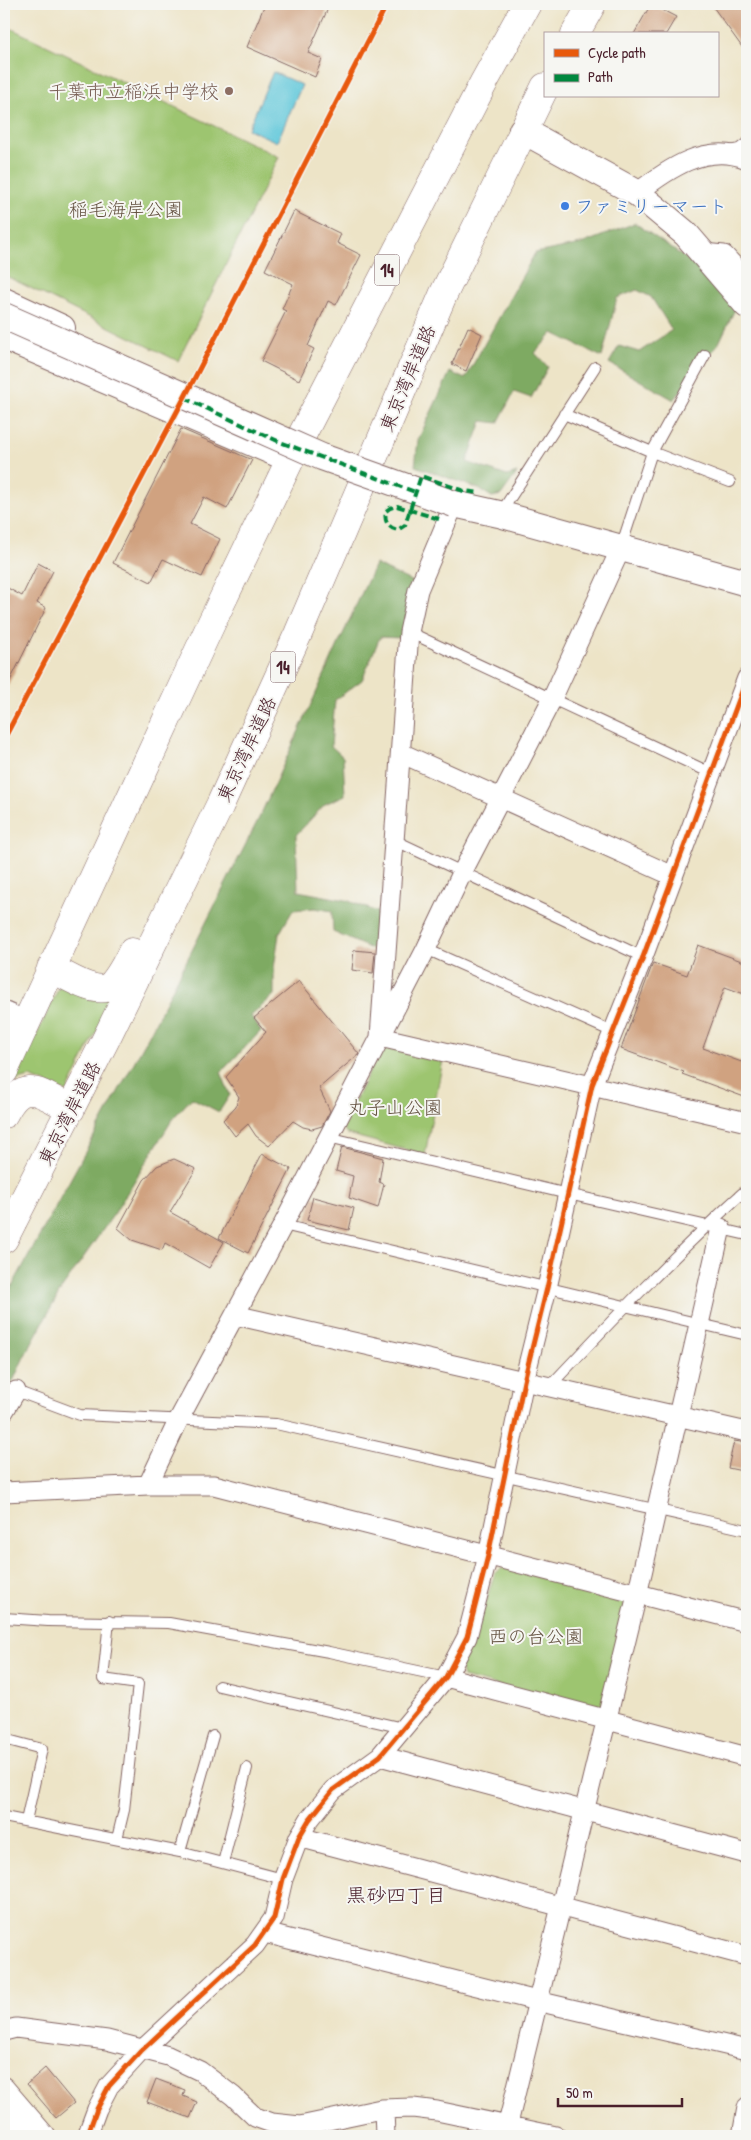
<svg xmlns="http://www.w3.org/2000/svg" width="751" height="2140" font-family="'Patrick Hand','Klee One',sans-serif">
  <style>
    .green { fill: #9dc570; stroke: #74724e }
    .forest { fill: #7eaa62; stroke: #646446 }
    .water { fill: #5ec7da; stroke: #547382 }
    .building { fill: #d0a280 }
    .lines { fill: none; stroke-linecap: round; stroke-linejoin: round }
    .lane-casing { stroke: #836462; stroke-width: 12 }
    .street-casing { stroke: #836462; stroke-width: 21 }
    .secondary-casing { stroke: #836462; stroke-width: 28 }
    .highway-casing { stroke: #836462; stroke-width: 29 }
    .lane { stroke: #fff; stroke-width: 10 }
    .street { stroke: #fff; stroke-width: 19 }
    .secondary { stroke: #fff; stroke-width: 26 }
    .highway { stroke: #fff; stroke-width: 28 }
    .secondary-bridge-casing { stroke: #836462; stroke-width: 28; stroke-linecap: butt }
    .secondary-bridge { stroke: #fff; stroke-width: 26 }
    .quiet { stroke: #00873e; stroke-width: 4; stroke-dasharray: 8 4; stroke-linecap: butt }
    .cycleway-casing { stroke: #f6f6f2; stroke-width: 8 }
    .cycleway { stroke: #e8590c; stroke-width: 5 }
    .education-dot { fill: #8d6e63; stroke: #f6f6f2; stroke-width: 2 }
    .shop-dot { fill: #3f7fe0; stroke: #f6f6f2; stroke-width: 2 }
    .labels { text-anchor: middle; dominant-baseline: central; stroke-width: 4; stroke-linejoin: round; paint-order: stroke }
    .shield { fill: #f6f6f2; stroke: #7e6067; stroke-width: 1 }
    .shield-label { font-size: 18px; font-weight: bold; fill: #4a1f2b }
    .education-label { font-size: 19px; fill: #785e54; stroke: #f6f6f2; text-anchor: end }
    .shop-label { font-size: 19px; fill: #366cbe; stroke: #f6f6f2; text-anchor: start }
    .park-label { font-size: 19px; fill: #635140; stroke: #f6f6f2 }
    .street-label { font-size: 19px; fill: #4a1f2b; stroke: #f6f6f2 }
    .neighbourhood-label { font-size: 20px; fill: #4a1f2b; stroke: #f6f6f2 }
  </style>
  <rect width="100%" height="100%" fill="#f6f6f2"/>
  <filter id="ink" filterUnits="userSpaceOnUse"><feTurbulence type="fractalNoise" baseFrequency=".02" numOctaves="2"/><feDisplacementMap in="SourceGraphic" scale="10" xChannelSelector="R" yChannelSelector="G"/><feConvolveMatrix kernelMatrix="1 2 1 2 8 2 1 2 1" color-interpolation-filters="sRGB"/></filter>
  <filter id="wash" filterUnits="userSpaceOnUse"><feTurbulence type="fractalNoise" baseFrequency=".0096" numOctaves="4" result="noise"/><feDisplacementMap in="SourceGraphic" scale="20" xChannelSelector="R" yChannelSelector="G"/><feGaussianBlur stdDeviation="1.12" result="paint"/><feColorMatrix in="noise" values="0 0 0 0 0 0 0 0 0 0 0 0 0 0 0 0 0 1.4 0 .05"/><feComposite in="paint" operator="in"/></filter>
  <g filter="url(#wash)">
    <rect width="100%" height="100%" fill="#ede4c7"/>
    <path class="green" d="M 6,26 L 279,157 L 178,361 L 4,275 L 4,31 Z
      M 60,985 L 114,996 L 67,1092 L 30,1077 L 15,1081 Z
      M 389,1046 L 443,1060 L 425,1155 L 347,1134 L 342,1126 L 380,1051 Z
      M 503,1568 L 620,1598 L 626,1607 L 604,1703 L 595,1710 L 463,1677 L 460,1667 L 478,1625 L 495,1573 Z"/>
    <path class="forest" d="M 635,223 L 694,264 L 736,307 L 719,343 L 674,400 L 609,363 L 619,346 L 639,352 L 672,330 L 651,297 L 637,290 L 617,298 L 602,357 L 553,333 L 535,353 L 548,367 L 531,398 L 514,392 L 498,423 L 482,421 L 467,462 L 507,476 L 517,473 L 501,495 L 492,497 L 479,489 L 415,466 L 418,440 L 450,372 L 465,379 L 535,253 L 581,244 Z
      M 375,564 L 417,584 L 402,638 L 380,637 L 362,680 L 335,700 L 331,746 L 343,757 L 345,795 L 325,804 L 296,835 L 298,891 L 346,900 L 383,914 L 381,953 L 333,932 L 332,911 L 315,908 L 293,910 L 279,934 L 274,968 L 274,995 L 251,1016 L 261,1031 L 221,1072 L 230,1095 L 219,1112 L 192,1098 L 174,1117 L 114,1214 L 62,1288 L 24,1357 L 4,1401 L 4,1301 L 149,1035 L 260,816 Z"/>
    <path class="water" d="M 273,72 L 302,85 L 277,142 L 248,129 Z"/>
    <g id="blocks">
      <path class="building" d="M 265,4 L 330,4 L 308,53 L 322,59 L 315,77 L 247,47 Z
        M 651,4 L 676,17 L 666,34 L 634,34 Z
        M 711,4 L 740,4 L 747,14 L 747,54 Z
        M 294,211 L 341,234 L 337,243 L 361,255 L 336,305 L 328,301 L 308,346 L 314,349 L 299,380 L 261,361 L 286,311 L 282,309 L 293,284 L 265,270 Z
        M 468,327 L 482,334 L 466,371 L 452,364 Z
        M 181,429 L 252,460 L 227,509 L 204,497 L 190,524 L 220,539 L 202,577 L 163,559 L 151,582 L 113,563 Z
        M 38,563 L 53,571 L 37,603 L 46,608 L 4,693 L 4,586 L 22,596 Z
        M 698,945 L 747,963 L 747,995 L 725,987 L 703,1048 L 747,1064 L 747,1098 L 682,1074 L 684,1072 L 621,1049 L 653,963 L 687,975 Z
        M 354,950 L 375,952 L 373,973 L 352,970 Z
        M 299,981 L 359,1054 L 319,1088 L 330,1111 L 322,1126 L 312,1129 L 303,1127 L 293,1121 L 269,1146 L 256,1136 L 248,1124 L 235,1136 L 223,1120 L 236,1106 L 239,1097 L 226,1077 L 266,1032 L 254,1018 Z
        M 342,1147 L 383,1158 L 379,1182 L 384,1184 L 378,1208 L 349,1198 L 353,1176 L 336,1171 Z
        M 262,1154 L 291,1169 L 248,1253 L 219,1238 Z
        M 174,1159 L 196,1169 L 170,1212 L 224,1242 L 209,1268 L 165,1243 L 162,1250 L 132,1240 L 118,1228 L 144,1180 L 157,1166 Z
        M 313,1197 L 354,1208 L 349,1230 L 307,1220 Z
        M 734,1441 L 747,1443 L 747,1472 L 728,1468 Z
        M 45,2068 L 74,2103 L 56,2118 L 27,2084 Z
        M 156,2079 L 185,2090 L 183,2096 L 197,2102 L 190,2118 L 147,2102 Z"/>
    </g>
  </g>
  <g filter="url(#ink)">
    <use href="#blocks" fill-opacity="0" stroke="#836462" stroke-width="1"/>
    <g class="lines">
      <defs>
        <path id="lane" d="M 730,151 L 739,149 L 747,143
          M 564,414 L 652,452 L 730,482
          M 500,514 L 595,367
          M 621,547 L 652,452 L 705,355
          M 409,632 L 711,773
          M 394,840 L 643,957
          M 426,949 L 613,1032
          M 328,1137 L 568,1194 L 747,1235
          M 283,1225 L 747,1335
          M 549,1387 C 613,1319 677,1252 747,1189
          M 16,1391 L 80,1415 L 276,1424 L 747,1530
          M 4,1618 L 48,1621 L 169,1623 L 329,1652 L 446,1677
          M 109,1621 L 103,1679 L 138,1684 L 124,1810 L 117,1839
          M 219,1686 L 403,1728
          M 4,1739 L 42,1749 L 26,1821
          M 4,1817 L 180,1852 L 283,1879
          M 180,1852 L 213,1736
          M 223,1863 L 247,1768"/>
        <path id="street" d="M 637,193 C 668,169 706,142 747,159
          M 703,253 L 724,255 L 747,280
          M 454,504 L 418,590 L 409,632 L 380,1037 L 747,1122
          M 401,753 L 673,876
          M 235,1315 L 747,1432
          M 4,1411 L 16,1391
          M 148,1485 L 179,1419 L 283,1225 L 426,949 L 463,871 L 552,699 L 621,548
          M 4,1492 L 148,1485 L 214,1485 L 747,1622
          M 446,1677 L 747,1757
          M 380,1756 L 747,1854
          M 299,1837 L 747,1956
          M 265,1933 L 537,2001 L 747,2050
          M 4,2031 L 16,2028 L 107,2040 L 168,2056 L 200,2071 L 233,2096 L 255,2117 L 272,2123 L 300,2126 L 381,2109 L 413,2108 L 437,2111 L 556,2136
          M 4,2087 L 46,2136
          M 384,2109 L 385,2136
          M 87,2136 L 97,2109 L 109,2086 L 141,2051 L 255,1945 L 274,1918 L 283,1879 L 299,1837 L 309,1820 L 333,1790 L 380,1756 L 446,1677 L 467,1637 L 488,1556 L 524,1381 L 547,1288 L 592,1085 L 643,957 L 747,678
          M 505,2136 L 637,1595 L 721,1228
          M 742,2136 L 747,2107"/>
        <path id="secondary" d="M 522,130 L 637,193 L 686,234 L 747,305
          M 4,301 L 62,328
          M 4,337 L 290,459
          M 454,504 L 499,514 L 747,583
          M 4,1015 L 25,1024
          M 4,2118 L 18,2136"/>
        <path id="highway" d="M 575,34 L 592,4
          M 51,968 C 65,975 97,996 110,986 C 119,978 126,963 132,952
          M 4,1071 L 211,624 L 302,435 L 484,82 L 527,4
          M 4,1114 C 24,1076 40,1093 71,1109
          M 4,1239 L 106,1039 L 220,805 L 298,634 L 443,295 L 545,87"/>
      </defs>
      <use href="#lane" class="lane-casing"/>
      <use href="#street" class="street-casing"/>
      <use href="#secondary" class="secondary-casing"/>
      <use href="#highway" class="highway-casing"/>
      <use href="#lane" class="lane"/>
      <use href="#street" class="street"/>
      <use href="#secondary" class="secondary"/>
      <use href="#highway" class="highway"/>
      <defs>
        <path id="secondary-bridge" d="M 4,316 L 322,457 L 454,504"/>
      </defs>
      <use href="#secondary-bridge" class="secondary-bridge-casing"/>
      <use href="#secondary-bridge" class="secondary-bridge"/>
      <path class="quiet" d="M 184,398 L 280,442 L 415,492
        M 439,519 L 397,506 L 390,508 L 386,511 C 384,520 387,528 398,530 L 405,525 L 421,476 L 464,491 L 480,493"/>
      <defs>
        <path id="cycleway" d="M 4,739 L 190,387 L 387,4
          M 87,2136 L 97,2109 L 109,2086 L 141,2051 L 255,1945 L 274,1918 L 283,1879 L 299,1837 L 309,1820 L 333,1790 L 380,1756 L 446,1677 L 467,1637 L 488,1556 L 524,1381 L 547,1288 L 592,1085 L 643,957 L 747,678"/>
      </defs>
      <use href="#cycleway" class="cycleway-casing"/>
      <use href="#cycleway" class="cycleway"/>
    </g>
  </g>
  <circle class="education-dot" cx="229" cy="91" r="5"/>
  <circle class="shop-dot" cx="565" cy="206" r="5"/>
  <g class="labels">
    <g class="shield">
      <rect x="374.5" y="254.5" width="25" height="31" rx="4"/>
      <rect x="270.5" y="651.5" width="25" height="31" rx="4"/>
    </g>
    <g class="shield-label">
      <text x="387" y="270">14</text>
      <text x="283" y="667">14</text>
    </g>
    <g class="education-label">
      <text x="219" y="91">千葉市立稲浜中学校</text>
    </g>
    <g class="shop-label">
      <text x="575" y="206">ファミリーマート</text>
    </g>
    <g class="park-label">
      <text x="126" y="209">稲毛海岸公園</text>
      <text x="395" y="1107">丸子山公園</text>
      <text x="536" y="1636">西の台公園</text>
    </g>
    <g class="street-label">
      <text transform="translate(407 378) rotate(-67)">東京湾岸道路</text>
      <text transform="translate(246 749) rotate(-65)">東京湾岸道路</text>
      <text transform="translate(69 1113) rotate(-63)">東京湾岸道路</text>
    </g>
    <g class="neighbourhood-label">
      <text x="396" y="1894">黒砂四丁目</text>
    </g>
  </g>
  <rect width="751" height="2140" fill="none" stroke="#f6f6f2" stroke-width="20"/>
  <rect x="544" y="32" width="175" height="65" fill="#f6f6f2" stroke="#b1a0a2"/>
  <rect x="554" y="49" width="25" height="8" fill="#e8590c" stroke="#b1a0a2"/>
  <text x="588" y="58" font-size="15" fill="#4a1f2b">Cycle path</text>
  <rect x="554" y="74" width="25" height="8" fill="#00873e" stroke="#b1a0a2"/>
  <text x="588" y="82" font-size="15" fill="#4a1f2b">Path</text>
  <path d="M558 2098v8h124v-8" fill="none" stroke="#4a1f2b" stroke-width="2.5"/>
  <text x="566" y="2098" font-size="15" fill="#4a1f2b" stroke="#f6f6f2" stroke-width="4" paint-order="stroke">50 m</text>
</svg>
